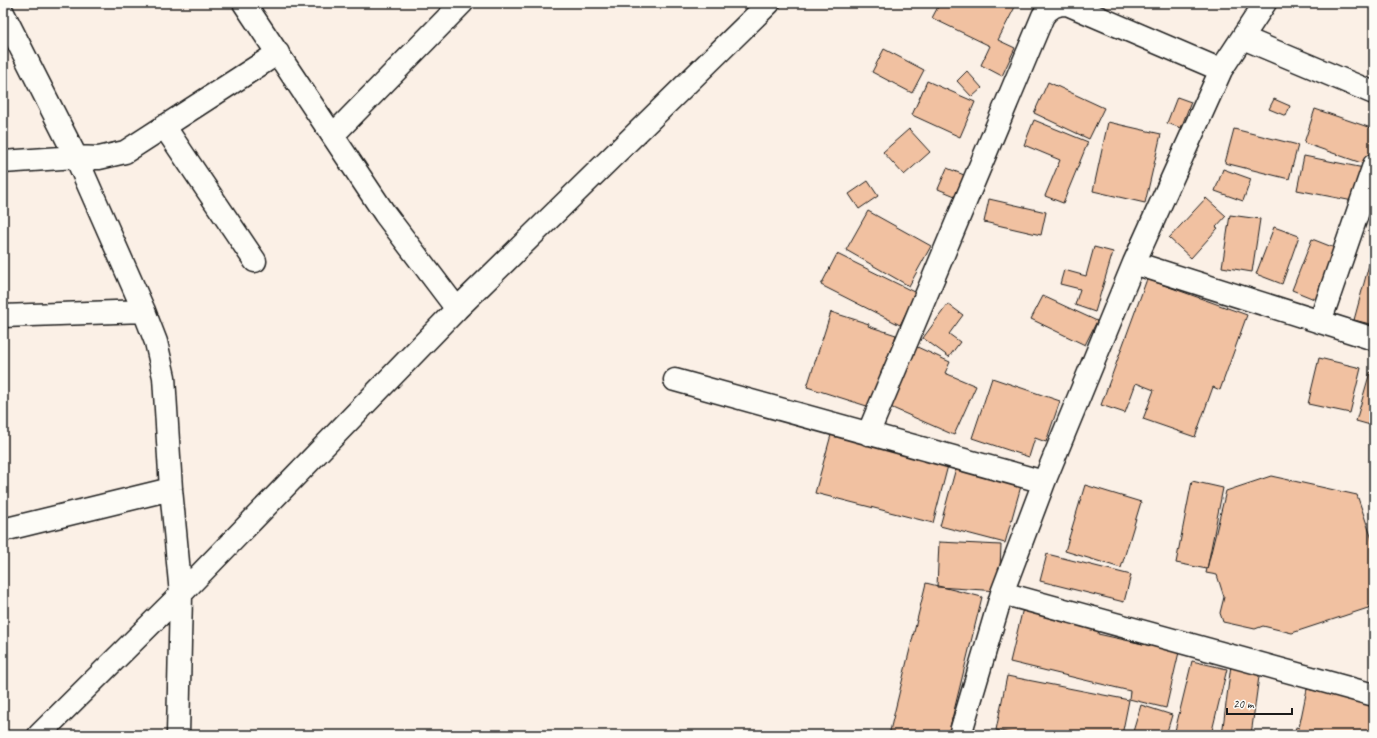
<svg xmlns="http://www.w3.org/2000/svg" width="1377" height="738" font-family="Caveat,sans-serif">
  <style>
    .building { fill: #f1c1a1; stroke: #1c1c1c }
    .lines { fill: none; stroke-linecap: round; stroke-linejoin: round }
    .street-casing { stroke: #1c1c1c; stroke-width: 25 }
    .street { stroke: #fdfcf7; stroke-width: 22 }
  </style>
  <rect width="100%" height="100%" fill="#fbf0e6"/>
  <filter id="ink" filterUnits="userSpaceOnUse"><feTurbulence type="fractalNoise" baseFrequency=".025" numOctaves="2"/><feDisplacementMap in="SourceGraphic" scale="8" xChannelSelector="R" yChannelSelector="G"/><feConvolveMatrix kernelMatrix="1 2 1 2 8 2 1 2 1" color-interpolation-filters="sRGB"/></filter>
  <g filter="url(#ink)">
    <path class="building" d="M 940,3 L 1017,3 L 998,40 L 1015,48 L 1002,76 L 981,65 L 990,46 L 932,18 Z
      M 884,49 L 924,70 L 912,93 L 872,72 Z
      M 967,71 L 982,88 L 972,97 L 957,81 Z
      M 927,81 L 975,102 L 960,137 L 912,115 Z
      M 1048,82 L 1104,108 L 1089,139 L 1034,113 Z
      M 1177,97 L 1191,102 L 1181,128 L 1167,123 Z
      M 1274,99 L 1290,106 L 1286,116 L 1269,109 Z
      M 1315,109 L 1374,129 L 1374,153 L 1370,166 L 1304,143 Z
      M 1034,120 L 1088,142 L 1063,203 L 1045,196 L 1060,160 L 1024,145 Z
      M 1108,122 L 1161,134 L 1145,203 L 1093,191 Z
      M 909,129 L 930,152 L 904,175 L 883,152 Z
      M 1234,129 L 1298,145 L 1289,179 L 1225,163 Z
      M 1304,156 L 1364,168 L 1358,202 L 1297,190 Z
      M 947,168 L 964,175 L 955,196 L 938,189 Z
      M 1223,169 L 1251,179 L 1243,201 L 1215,191 Z
      M 868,181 L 878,196 L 859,209 L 849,194 Z
      M 1206,198 L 1226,216 L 1216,227 L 1218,228 L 1191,258 L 1169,238 Z
      M 989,199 L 1046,212 L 1041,235 L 984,222 Z
      M 868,211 L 931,246 L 909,286 L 846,250 Z
      M 1230,215 L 1260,219 L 1252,272 L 1222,267 Z
      M 1274,227 L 1299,236 L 1282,284 L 1256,274 Z
      M 1312,239 L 1350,254 L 1329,305 L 1292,290 Z
      M 1094,247 L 1113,252 L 1095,312 L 1075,305 L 1080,289 L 1060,284 L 1064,270 L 1086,276 Z
      M 837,254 L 916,293 L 900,325 L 821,285 Z
      M 1370,261 L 1374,262 L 1374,325 L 1354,320 Z
      M 1147,279 L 1247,315 L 1220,390 L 1213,387 L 1195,437 L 1143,419 L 1154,390 L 1136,383 L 1125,413 L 1101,405 Z
      M 1043,296 L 1097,321 L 1085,345 L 1031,319 Z
      M 948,304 L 963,315 L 949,334 L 960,342 L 949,357 L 923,338 Z
      M 831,312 L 869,324 L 868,326 L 896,335 L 873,408 L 807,387 Z
      M 915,346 L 950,362 L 945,373 L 976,386 L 954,435 L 888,406 Z
      M 1319,358 L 1361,368 L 1350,413 L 1308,404 Z
      M 1370,372 L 1374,374 L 1374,426 L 1356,421 Z
      M 992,378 L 1060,401 L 1046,442 L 1035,438 L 1029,457 L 972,438 Z
      M 834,424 L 951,454 L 933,523 L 815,493 Z
      M 956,468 L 1021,486 L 1005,543 L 940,526 Z
      M 1271,476 L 1357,495 L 1374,545 L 1374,606 L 1292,633 L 1263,626 L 1255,629 L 1223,622 L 1220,613 L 1224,597 L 1217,575 L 1206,573 L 1226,491 Z
      M 1192,481 L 1223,488 L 1207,569 L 1176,563 Z
      M 1085,485 L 1141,502 L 1121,568 L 1065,551 Z
      M 939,542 L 1001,545 L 999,591 L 937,587 Z
      M 1047,554 L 1131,575 L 1124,602 L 1040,581 Z
      M 926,583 L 982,597 L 948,735 L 889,735 Z
      M 1023,608 L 1100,625 L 1098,634 L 1179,652 L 1166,708 L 1129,699 L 1130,691 L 1010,662 Z
      M 1192,661 L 1227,669 L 1211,735 L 1174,735 Z
      M 1231,665 L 1260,669 L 1251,735 L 1222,735 Z
      M 1007,676 L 1129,700 L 1122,735 L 1018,735 L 996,730 Z
      M 1307,689 L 1374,703 L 1374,717 L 1370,735 L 1294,735 L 1296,727 L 1299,728 Z
      M 1141,705 L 1172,715 L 1166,735 L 1132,735 Z"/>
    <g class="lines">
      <defs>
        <path id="street" d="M 244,3 L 385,214 L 457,309
          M 3,13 L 76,157 L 144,311 L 156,342 L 164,377 L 171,489 L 181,594 L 178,735
          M 1243,38 L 1374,93
          M 164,126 L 255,261
          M 333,135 L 462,3
          M 3,162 L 76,157 L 99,158 L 125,152 L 278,53
          M 1134,263 L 1374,339
          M 3,316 L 144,311
          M 1320,322 L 1374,165
          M 675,380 L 1044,482
          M 868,434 L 1043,16 C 1050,7 1056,4 1067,4 L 1221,70
          M 3,530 L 171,489
          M 1002,593 L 1374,695
          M 39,735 L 181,594 L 457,309 L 769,3
          M 960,735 L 1002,593 L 1044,482 L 1134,263 L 1221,70 L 1265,3"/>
      </defs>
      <use href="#street" class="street-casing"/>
      <use href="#street" class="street"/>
    </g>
  </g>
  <rect width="1377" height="738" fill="none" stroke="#fdfcf7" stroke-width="16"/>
  <rect x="8" y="8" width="1361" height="722" fill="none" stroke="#1c1c1c" stroke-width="1.5" filter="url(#ink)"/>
  <path d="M1227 708v6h65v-6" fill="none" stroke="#1c1c1c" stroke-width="2"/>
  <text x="1233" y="708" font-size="12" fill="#1c1c1c" stroke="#fdfcf7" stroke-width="3" paint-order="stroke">20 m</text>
</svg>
